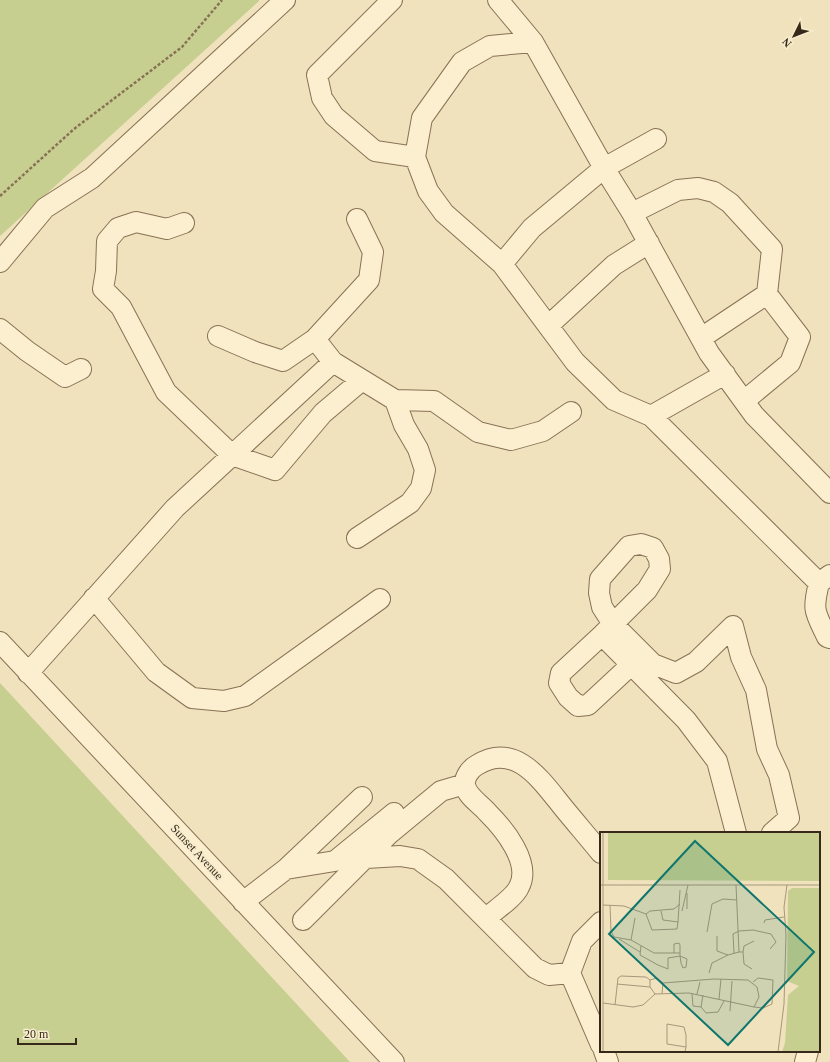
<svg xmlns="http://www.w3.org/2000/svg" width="830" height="1062" font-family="'Times New Roman',serif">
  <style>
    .green { fill: #c6cf90 }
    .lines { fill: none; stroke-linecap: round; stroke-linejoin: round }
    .minor-casing { stroke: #897155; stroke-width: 22 }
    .path { stroke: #897155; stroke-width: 2.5; stroke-dasharray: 3 2; stroke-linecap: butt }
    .minor { stroke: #fbefd0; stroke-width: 20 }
    .labels { text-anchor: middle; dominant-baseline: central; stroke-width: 4; stroke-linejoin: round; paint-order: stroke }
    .street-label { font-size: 12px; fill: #37291a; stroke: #f7eccc }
    .inset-road { fill: none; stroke: #a6987b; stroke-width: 1 }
    .view { fill: #0f766e; fill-opacity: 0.15; stroke: #0f766e; stroke-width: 2 }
    .inset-edge { fill: none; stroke: #37291a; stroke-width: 2 }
  </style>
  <rect width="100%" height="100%" fill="#f0e2bc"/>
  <path class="green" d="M 0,0 L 259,0 L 259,1 L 0,236 Z
    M 0,683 L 350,1062 L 0,1062 Z"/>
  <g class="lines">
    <defs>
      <path id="minor" d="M 392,0 L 317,75 L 322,98 L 334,116 L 375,151 L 415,157
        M 498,0 L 533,42 L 604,168 L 632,213 L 709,353 L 754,415 L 830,493
        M 533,42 L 490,46 L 462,62 L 422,118 L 415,157 L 428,191 L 444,213 L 502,264 L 575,362 L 614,400 L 651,416 L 819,583 L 830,575
        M 632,213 L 678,190 L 698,188 L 714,192 L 730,203 L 772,249 L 767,294
        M 184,223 L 167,229 L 136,222 L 118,228 L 107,241 L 106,271 L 103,289 L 121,307 L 166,392 L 232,455 L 275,470 L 323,413 L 362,380
        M 0,262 L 45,208 L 92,178 L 285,0
        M 502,264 L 532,228 L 604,168 L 656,139
        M 548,326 L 614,265 L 649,243
        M 0,329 L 27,351 L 65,377 L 81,369
        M 218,336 L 255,352 L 283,361 L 315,339
        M 701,338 L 767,294 L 800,337 L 790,363 L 744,401
        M 333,362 L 315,339 L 369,280 L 373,252 L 357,219
        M 395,400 L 434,401 L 478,432 L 511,440 L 543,431 L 571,412
        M 651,416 L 725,374
        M 819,583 C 812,611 815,612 827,637 L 830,638
        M 94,598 L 156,672 L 192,698 L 224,701 L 245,696 L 380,599
        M 602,635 L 686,720 L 717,761 L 736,833
        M 0,642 L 394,1062
        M 631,665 L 588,705 L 578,706 L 568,697 L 559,683 L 561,673 L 602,635 L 647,590 L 660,569 L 659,559 L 653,548 L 641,544 L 629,546 L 600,579 L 599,593 L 602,607 L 613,624 L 653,664 L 676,673 L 696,662 L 733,626 L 741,657 L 756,690 L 767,749 L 779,775 L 789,818 L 772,833
        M 28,673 L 175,508 L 333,362 L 395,400 L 404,425 L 418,449 L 425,470 L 421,488 L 410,503 L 357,538
        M 366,858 L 400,856 L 418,859 L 446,879 L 535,968 L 549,975 L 570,973
        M 286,869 L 362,797
        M 243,902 L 286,869 L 335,861 L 394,813
        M 486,918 C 495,910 514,898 519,887 C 532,863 504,829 488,813 C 481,804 467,797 465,785 C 464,777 471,768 477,765 C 515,741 541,780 562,806 C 575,822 588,837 601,853
        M 303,920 L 389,834 L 441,791 L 465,784
        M 601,922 L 582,941 L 570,973 L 601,1045
        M 604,1051 L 608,1062
        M 805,1062 L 808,1051"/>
    </defs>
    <use href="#minor" class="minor-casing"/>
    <path class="path" d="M 0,196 L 74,129 L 182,47 L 222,0"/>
    <use href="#minor" class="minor"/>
  </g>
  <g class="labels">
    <g class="street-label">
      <text transform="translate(197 852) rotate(47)">Sunset Avenue</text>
    </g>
  </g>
  <g transform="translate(600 832)">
    <rect width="220" height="220" fill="#f0e2bc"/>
    <path d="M 8,0 L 220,0 L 220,49 L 8,48 ZM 192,56 L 220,56 L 220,220 L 182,220 L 185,211 L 188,163 L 199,154 L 187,149 L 188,59 Z" fill="#c6cf90"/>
    <path class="inset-road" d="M 0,53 L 220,53M 87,61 L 87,77M 3,73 L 24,74 L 46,82 L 52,98 L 77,97 L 78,90 L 63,88 L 61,79M 10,73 L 11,99 L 14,105 L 31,108 L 54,121 L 80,121M 82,79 L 88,53M 46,82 L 50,79 L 74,77 L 80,72M 78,90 L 80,58M 164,91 L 165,88 L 184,85M 107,100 L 112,72 L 123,67 L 137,68M 117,104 L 117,119 L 128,123 L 139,120 L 136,53M 19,107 L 40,120M 31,108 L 35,86M 41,114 L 40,123 L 58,133 L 68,137 L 68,126 L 80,124 L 87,127 L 86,135 L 83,136 L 81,131 L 80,124 L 80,113 L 79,111 L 74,112 L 74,121M 139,120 L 143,120 L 144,132 L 152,137M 143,120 L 144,114 L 154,109M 134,121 L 133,102 L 139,99 L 153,98 L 171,102 L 176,110 L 170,117M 109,141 L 112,131 L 128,123M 50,148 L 50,155 L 55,162M 17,152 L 50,155M 62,162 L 63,151 L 114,147 L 148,148 L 157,155 L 159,165 L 154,175M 92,162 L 93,174 L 101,175 L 103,163M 97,162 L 100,150M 119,167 L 121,147M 3,171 L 33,175 L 43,173 L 55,162 L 89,161 L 154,175 L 163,176 L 172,172 L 173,148 L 158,146 L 153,150M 15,173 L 18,146 L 21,144 L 46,145 L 50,148 L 57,146 L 63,151M 101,175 L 106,181 L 118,180 L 124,169M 130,179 L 132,149M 3,220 L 3,0M 85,220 L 86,215 L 86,203 L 84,195 L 67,192 L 67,212 L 86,215M 178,220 L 184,172 L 186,103 L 184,75 L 187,53"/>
    <path class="view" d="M 95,9 L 214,120 L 128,213 L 9,102 Z"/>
    <rect width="220" height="220" class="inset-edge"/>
  </g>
  <g transform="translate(794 36) rotate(227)" stroke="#f7eccc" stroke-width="3" paint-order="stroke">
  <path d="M0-3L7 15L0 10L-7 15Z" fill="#37291a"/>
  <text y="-6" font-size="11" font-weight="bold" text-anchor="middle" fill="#37291a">N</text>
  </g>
  <path d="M18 1038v6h58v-6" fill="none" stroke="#37291a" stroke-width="2"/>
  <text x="24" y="1038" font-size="12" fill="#37291a" stroke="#f7eccc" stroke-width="3" paint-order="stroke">20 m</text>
</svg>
